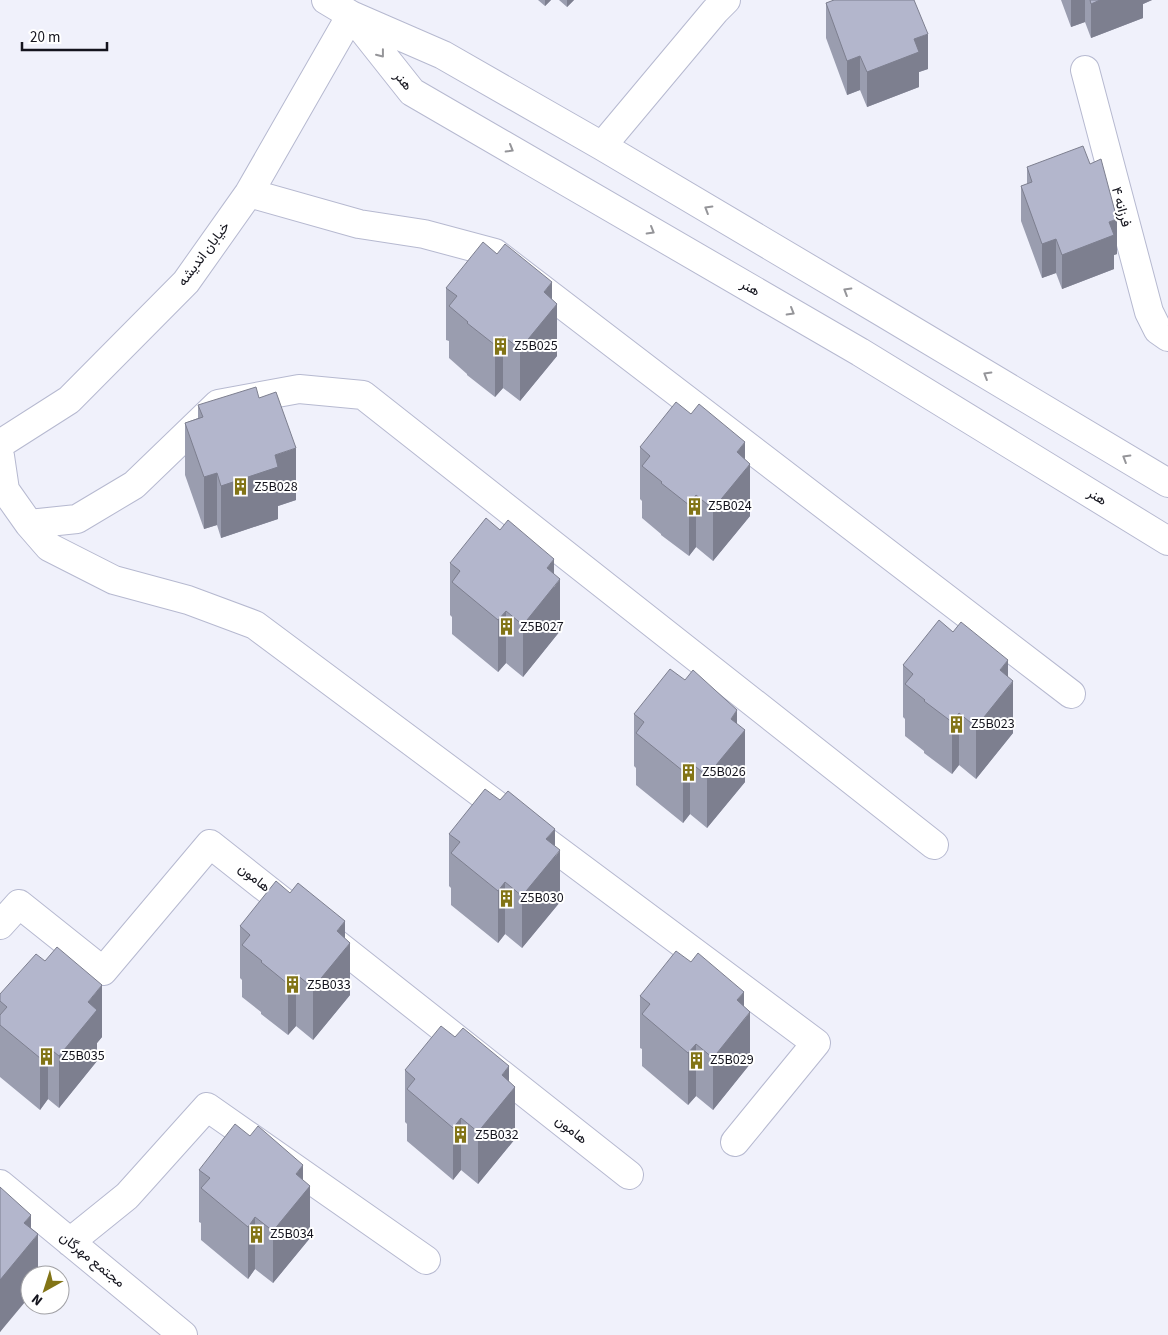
<svg xmlns="http://www.w3.org/2000/svg" width="1168" height="1335" font-family="'Source Sans 3',Vazirmatn,sans-serif">
  <style>
    .lines { fill: none; stroke-linecap: round; stroke-linejoin: round }
    .minor-casing { stroke: #b6b9d0; stroke-width: 30 }
    .minor { stroke: #fff; stroke-width: 28 }
    .wall { fill: #9a9daf }
    .shaded-wall { fill: #7d7f8f }
    .building { fill: #b3b6cc; stroke: #7d7f8f }
    .oneway { stroke: #959599 }
    .labels { text-anchor: middle; dominant-baseline: central; stroke-width: 4; stroke-linejoin: round; paint-order: stroke }
    .street-label { font-size: 14px; fill: #14141d; stroke: #fff }
    .poi-label { font-size: 14px; fill: #14141d; stroke: #fff; text-anchor: start }
  </style>
  <rect width="100%" height="100%" fill="#f0f1fb"/>
  <g class="lines">
    <defs>
      <path id="minor" d="M 326,0 L 351,15 L 443,55 L 602,146 L 882,312 L 1168,483
        M 351,15 L 412,92 L 860,352 L 1168,541
        M 1085,70 L 1149,312 L 1158,330 L 1168,337
        M 602,146 L 715,11 L 726,0
        M 249,193 L 359,224 L 424,234 L 495,253 L 1071,694
        M 0,444 L 69,400 L 186,282 L 249,193 L 351,15
        M 0,456 L 5,490 L 29,524 L 77,519 L 134,485 L 218,404 L 299,389 L 363,395 L 934,845
        M 29,524 L 49,547 L 114,580 L 188,600 L 255,625 L 816,1043 L 735,1142
        M 0,925 L 19,904 L 103,971 L 210,844 L 629,1175
        M 0,1184 L 183,1335
        M 70,1242 L 127,1196 L 207,1107 L 426,1260"/>
    </defs>
    <use href="#minor" class="minor-casing"/>
    <use href="#minor" class="minor"/>
  </g>
  <path class="wall" d="M 538,0 L 551,0 L 545,6 Z
    M 559,0 L 574,0 L 567,7 Z
    M 832,0 L 914,0 L 928,69 L 919,72 L 919,87 L 867,107 L 860,90 L 847,95 L 826,38 L 826,3 L 832,1 Z
    M 1061,0 L 1152,0 L 1143,4 L 1143,18 L 1091,38 L 1085,22 L 1071,27 Z
    M 1027,167 L 1117,254 L 1114,255 L 1114,269 L 1062,289 L 1056,273 L 1042,278 L 1021,221 L 1021,186 L 1027,184 Z
    M 446,288 L 552,300 L 557,356 L 520,401 L 503,388 L 495,397 L 467,375 L 467,374 L 449,358 L 449,341 L 446,340 Z
    M 198,405 L 296,500 L 278,506 L 278,519 L 221,538 L 217,525 L 204,529 L 185,475 L 185,423 L 198,418 Z
    M 640,447 L 745,459 L 750,516 L 713,561 L 696,547 L 689,556 L 661,535 L 661,534 L 642,518 L 642,501 L 640,499 Z
    M 450,563 L 560,631 L 523,677 L 506,663 L 498,672 L 452,634 L 452,617 L 450,615 Z
    M 903,665 L 1008,677 L 1013,733 L 976,779 L 959,765 L 952,774 L 924,753 L 924,751 L 905,736 L 905,719 L 903,717 Z
    M 634,714 L 737,724 L 745,782 L 707,828 L 690,814 L 683,823 L 636,785 L 636,768 L 634,766 Z
    M 449,834 L 555,846 L 560,902 L 522,948 L 505,934 L 498,943 L 451,905 L 451,888 L 449,886 Z
    M 240,926 L 345,938 L 350,995 L 313,1040 L 296,1026 L 288,1035 L 261,1014 L 261,1012 L 242,997 L 242,980 L 240,978 Z
    M 0,994 L 102,1037 L 97,1043 L 97,1061 L 59,1108 L 48,1099 L 40,1110 L 0,1077 Z
    M 640,996 L 744,1006 L 750,1064 L 713,1110 L 696,1096 L 688,1105 L 642,1066 L 642,1049 L 640,1048 Z
    M 405,1070 L 509,1081 L 515,1139 L 478,1184 L 461,1170 L 453,1180 L 407,1141 L 407,1124 L 405,1122 Z
    M 199,1170 L 303,1180 L 310,1238 L 273,1283 L 255,1269 L 248,1279 L 201,1240 L 201,1223 L 199,1222 Z
    M 0,1187 L 31,1228 L 38,1275 L 0,1332 Z"/>
  <path class="shaded-wall" d="M 545,0 L 551,0 L 545,6 Z
    M 567,0 L 574,0 L 567,7 Z
    M 1071,0 L 1085,0 L 1085,22 L 1071,27 Z
    M 1100,0 L 1152,0 L 1143,4 L 1143,18 L 1091,38 L 1091,4 Z
    M 928,34 L 928,69 L 919,72 L 919,87 L 867,107 L 867,72 L 914,39 Z
    M 860,56 L 860,90 L 847,95 L 847,61 Z
    M 1117,219 L 1117,254 L 1114,255 L 1114,269 L 1062,289 L 1062,255 L 1109,222 Z
    M 1056,239 L 1056,273 L 1042,278 L 1042,244 Z
    M 552,282 L 552,310 L 557,304 L 557,356 L 520,401 L 520,349 L 544,292 Z
    M 503,336 L 503,388 L 495,397 L 495,345 Z
    M 745,442 L 745,470 L 750,464 L 750,516 L 713,561 L 713,509 L 737,452 Z
    M 296,448 L 296,500 L 278,506 L 278,519 L 221,538 L 221,486 L 275,455 Z
    M 217,473 L 217,525 L 204,529 L 204,477 Z
    M 696,495 L 696,547 L 689,556 L 689,505 Z
    M 554,559 L 554,587 L 560,579 L 560,631 L 523,677 L 523,625 L 547,568 Z
    M 506,611 L 506,663 L 498,672 L 498,620 Z
    M 1008,660 L 1008,688 L 1013,681 L 1013,733 L 976,779 L 976,727 L 1000,670 Z
    M 737,710 L 737,739 L 745,730 L 745,782 L 707,828 L 707,776 L 731,719 Z
    M 959,713 L 959,765 L 952,774 L 952,722 Z
    M 690,762 L 690,814 L 683,823 L 683,771 Z
    M 555,829 L 555,857 L 560,850 L 560,902 L 522,948 L 522,896 L 546,839 Z
    M 505,882 L 505,934 L 498,943 L 498,891 Z
    M 345,921 L 345,949 L 350,943 L 350,995 L 313,1040 L 313,988 L 337,931 Z
    M 296,974 L 296,1026 L 288,1035 L 288,984 Z
    M 102,985 L 102,1037 L 97,1043 L 97,1061 L 59,1108 L 59,1056 L 88,1002 Z
    M 744,992 L 744,1020 L 750,1012 L 750,1064 L 713,1110 L 713,1058 L 737,1000 Z
    M 696,1044 L 696,1096 L 688,1105 L 688,1053 Z
    M 48,1047 L 48,1099 L 40,1110 L 40,1058 Z
    M 509,1066 L 509,1094 L 515,1087 L 515,1139 L 478,1184 L 478,1132 L 502,1075 Z
    M 461,1118 L 461,1170 L 453,1180 L 453,1128 Z
    M 303,1165 L 303,1193 L 310,1186 L 310,1238 L 273,1283 L 273,1231 L 296,1174 Z
    M 31,1215 L 31,1243 L 38,1234 L 38,1275 L 30,1275 L 30,1296 L 0,1332 L 0,1280 L 24,1223 Z
    M 255,1217 L 255,1269 L 248,1279 L 248,1227 Z"/>
  <path class="building" d="M 834,0 L 914,0 L 928,34 L 914,39 L 919,52 L 867,72 L 860,56 L 847,61 L 826,3 Z
    M 1090,0 L 1100,0 L 1091,4 Z
    M 1083,146 L 1090,164 L 1101,159 L 1117,219 L 1109,222 L 1114,235 L 1062,255 L 1056,239 L 1042,244 L 1021,186 L 1032,182 L 1027,167 Z
    M 483,242 L 497,254 L 505,244 L 552,282 L 544,292 L 557,304 L 520,349 L 503,336 L 495,345 L 467,323 L 468,322 L 449,306 L 457,296 L 446,288 Z
    M 256,387 L 259,398 L 276,392 L 296,448 L 275,455 L 278,467 L 221,486 L 217,473 L 204,477 L 185,423 L 203,417 L 198,405 Z
    M 676,402 L 691,414 L 699,404 L 745,442 L 737,452 L 750,464 L 713,509 L 696,495 L 689,505 L 661,483 L 662,482 L 642,466 L 650,456 L 640,447 Z
    M 486,518 L 500,530 L 508,520 L 554,559 L 547,568 L 560,579 L 523,625 L 506,611 L 498,620 L 452,582 L 460,571 L 450,563 Z
    M 939,620 L 953,632 L 961,622 L 1008,660 L 1000,670 L 1013,681 L 976,727 L 959,713 L 952,722 L 924,701 L 925,700 L 905,684 L 913,674 L 903,665 Z
    M 670,669 L 685,680 L 693,670 L 737,710 L 731,719 L 745,730 L 707,776 L 690,762 L 683,771 L 636,733 L 644,722 L 634,714 Z
    M 485,789 L 500,800 L 508,791 L 555,829 L 546,839 L 560,850 L 522,896 L 505,882 L 498,891 L 451,853 L 460,842 L 449,834 Z
    M 276,881 L 290,893 L 298,883 L 345,921 L 337,931 L 350,943 L 313,988 L 296,974 L 288,984 L 261,962 L 262,961 L 242,945 L 250,935 L 240,926 Z
    M 57,947 L 102,985 L 88,1002 L 97,1010 L 59,1056 L 48,1047 L 40,1058 L 0,1025 L 0,1015 L 7,1007 L 0,1001 L 0,994 L 36,954 L 45,961 Z
    M 676,951 L 691,962 L 698,953 L 744,992 L 737,1000 L 750,1012 L 713,1058 L 696,1044 L 688,1053 L 642,1014 L 650,1004 L 640,996 Z
    M 441,1026 L 455,1037 L 463,1028 L 509,1066 L 502,1075 L 515,1087 L 478,1132 L 461,1118 L 453,1128 L 407,1089 L 415,1079 L 405,1070 Z
    M 235,1124 L 250,1136 L 258,1126 L 303,1165 L 296,1174 L 310,1186 L 273,1231 L 255,1217 L 248,1227 L 201,1188 L 210,1178 L 199,1170 Z
    M 0,1187 L 31,1215 L 24,1223 L 38,1234 L 0,1280 Z"/>
  <defs><path id="oneway-chevron" d="M-2-3.5L2.5 0L-2 3.5" fill="none" stroke-width="1.6" stroke-linecap="round" stroke-linejoin="round" transform="scale(1.25)"/></defs>
  <g class="oneway">
    <use href="#oneway-chevron" transform="translate(381 54) rotate(52)"/>
    <use href="#oneway-chevron" transform="translate(510 149) rotate(30)"/>
    <use href="#oneway-chevron" transform="translate(708 209) rotate(-149)"/>
    <use href="#oneway-chevron" transform="translate(651 231) rotate(30)"/>
    <use href="#oneway-chevron" transform="translate(847 291) rotate(-149)"/>
    <use href="#oneway-chevron" transform="translate(791 312) rotate(30)"/>
    <use href="#oneway-chevron" transform="translate(987 375) rotate(-149)"/>
    <use href="#oneway-chevron" transform="translate(1126 458) rotate(-149)"/>
  </g>
  <defs>
    <symbol id="building-bare" viewBox="-9 -9 18 18"><path d="M-4-6H4V6H1V3H-1V6H-4ZM-2.5-4.3h1.7v1.8h-1.7ZM.8-4.3h1.7v1.8H.8ZM-2.5-1h1.7V.8h-1.7ZM.8-1h1.7V.8H.8Z" fill="#827416" stroke="#fff" stroke-width="2.5" paint-order="stroke"/></symbol>
  </defs>
  <g fill-rule="evenodd">
    <use href="#building-bare" x="488" y="334" width="25" height="25"/>
    <use href="#building-bare" x="228" y="474" width="25" height="25"/>
    <use href="#building-bare" x="682" y="494" width="25" height="25"/>
    <use href="#building-bare" x="494" y="614" width="25" height="25"/>
    <use href="#building-bare" x="944" y="712" width="25" height="25"/>
    <use href="#building-bare" x="676" y="760" width="25" height="25"/>
    <use href="#building-bare" x="494" y="886" width="25" height="25"/>
    <use href="#building-bare" x="280" y="972" width="25" height="25"/>
    <use href="#building-bare" x="34" y="1044" width="25" height="25"/>
    <use href="#building-bare" x="684" y="1048" width="25" height="25"/>
    <use href="#building-bare" x="448" y="1122" width="25" height="25"/>
    <use href="#building-bare" x="244" y="1222" width="25" height="25"/>
  </g>
  <g class="labels">
    <g class="street-label">
      <text transform="translate(403 81) rotate(50)">هنر</text>
      <text transform="translate(1121 207) rotate(75)">فرزانه ۴</text>
      <text transform="translate(204 254) rotate(-53)">خیابان اندیشه</text>
      <text transform="translate(750 288) rotate(30)">هنر</text>
      <text transform="translate(1097 497) rotate(32)">هنر</text>
      <text transform="translate(254 878) rotate(38)">هامون</text>
      <text transform="translate(571 1130) rotate(38)">هامون</text>
      <text transform="translate(92 1260) rotate(39)">مجتمع مهرگان</text>
    </g>
    <g class="poi-label">
      <text x="514" y="346">Z5B025</text>
      <text x="254" y="487">Z5B028</text>
      <text x="708" y="506">Z5B024</text>
      <text x="520" y="627">Z5B027</text>
      <text x="971" y="724">Z5B023</text>
      <text x="702" y="772">Z5B026</text>
      <text x="520" y="898">Z5B030</text>
      <text x="307" y="985">Z5B033</text>
      <text x="61" y="1056">Z5B035</text>
      <text x="710" y="1060">Z5B029</text>
      <text x="475" y="1135">Z5B032</text>
      <text x="270" y="1234">Z5B034</text>
    </g>
  </g>
  <g transform="translate(45 1290) rotate(219)"><circle r="24" fill="#ffffff" stroke="#a1a1a5"/>
  <path d="M0-4L9 19L0 12L-9 19Z" fill="#827416"/>
  <text y="-8" font-size="14" font-weight="bold" text-anchor="middle" fill="#14141d">N</text>
  </g>
  <path d="M22 42v8h85v-8" fill="none" stroke="#14141d" stroke-width="2.5"/>
  <text x="30" y="42" font-size="15" fill="#14141d" stroke="#ffffff" stroke-width="4" paint-order="stroke">20 m</text>
</svg>
